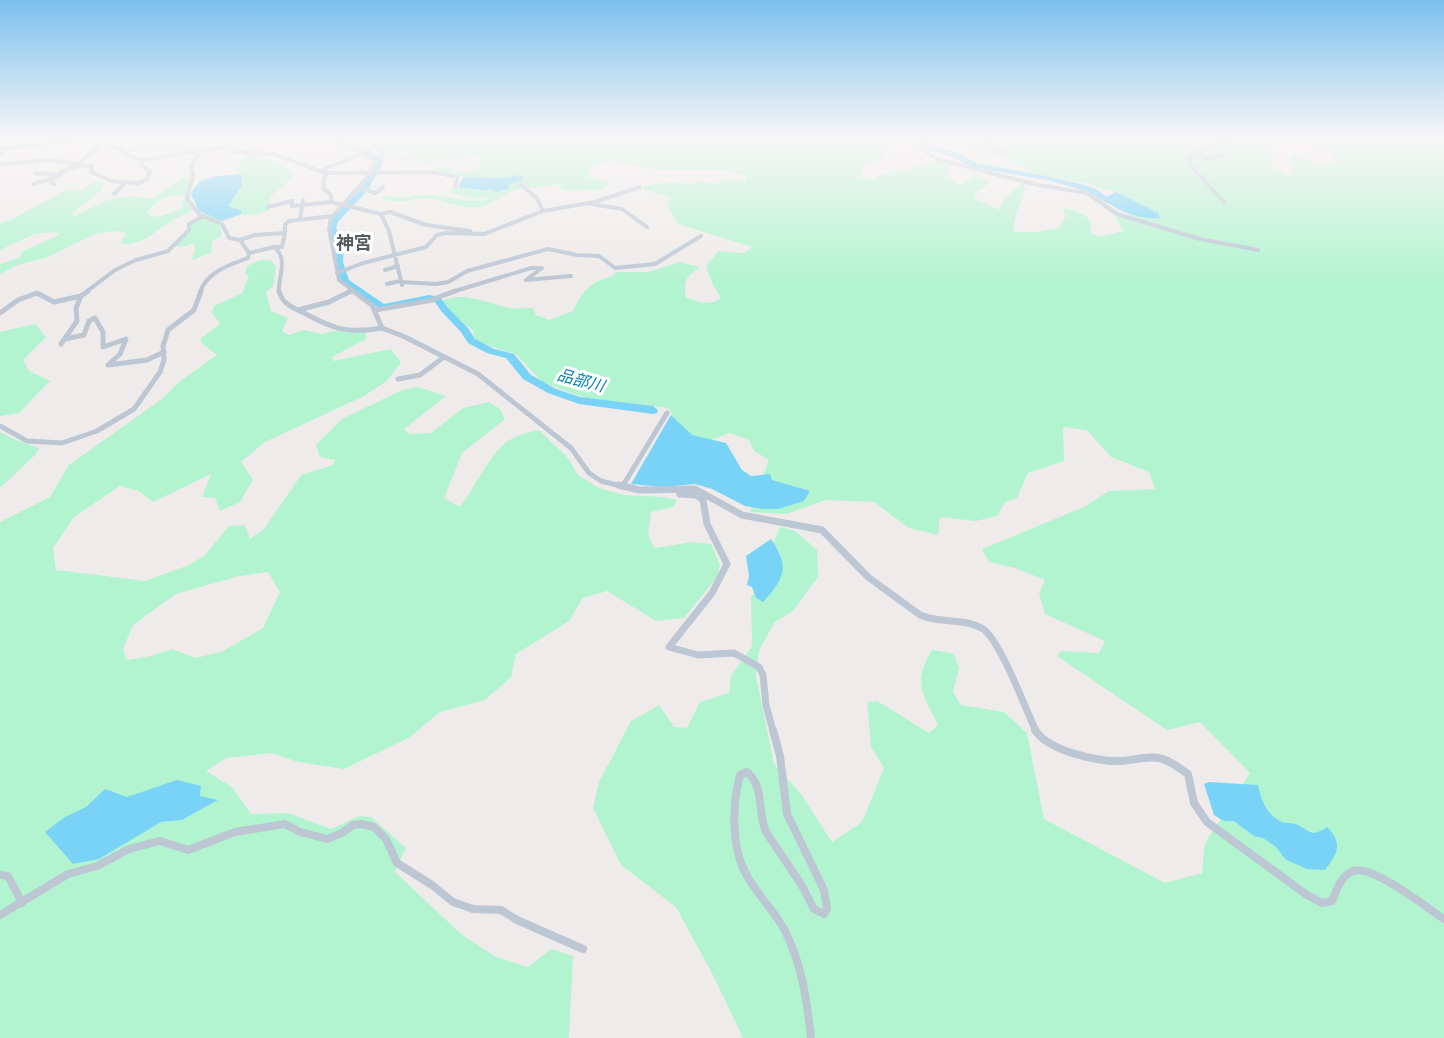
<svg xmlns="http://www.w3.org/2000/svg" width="1444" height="1038" font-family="'Asap Condensed','Noto Sans JP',sans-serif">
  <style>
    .green { fill: #b2f4d0; fill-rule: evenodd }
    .water { fill: #79d3f6 }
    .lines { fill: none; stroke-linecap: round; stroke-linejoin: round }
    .river { fill: #79d3f6; fill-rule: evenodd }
    .street-far3 { stroke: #bcc7d3; stroke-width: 4 }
    .street-far2 { stroke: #bcc7d3; stroke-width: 5 }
    .street-far1 { stroke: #bcc7d3; stroke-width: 7 }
    .street { stroke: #bcc7d3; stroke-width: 8 }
    .labels { text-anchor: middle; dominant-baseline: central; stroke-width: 6; stroke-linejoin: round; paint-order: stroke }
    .far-water-label { font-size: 16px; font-style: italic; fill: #007eb0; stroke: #fff }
    .far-quarter-label { font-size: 18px; font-weight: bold; fill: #575b61; stroke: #fff }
  </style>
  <rect width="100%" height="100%" fill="#efebeb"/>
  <path class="green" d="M 143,137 L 201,137 L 196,143 L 198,149 L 182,150 L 181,146 L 149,148 L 137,153 L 129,152 Z
    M 385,137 L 845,137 L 844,141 L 850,143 L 855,140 L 887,137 L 890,150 L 885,149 L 881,160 L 862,166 L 861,178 L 872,180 L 879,176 L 938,162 L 950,165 L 947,173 L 956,184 L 963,184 L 977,175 L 988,180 L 986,186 L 976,192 L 974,198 L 999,210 L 1004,200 L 1022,183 L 1025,184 C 1023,201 1014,215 1013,232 L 1038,232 L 1059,228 L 1065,218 L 1063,208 C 1068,208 1084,213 1088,218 C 1091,221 1091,229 1091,233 L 1099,237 L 1124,231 L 1115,217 L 1128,216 L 1133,212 L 1130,199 L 1109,189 L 1103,190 L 1094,185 L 1030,172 L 1017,163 L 969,147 L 965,137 L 1259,137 L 1274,148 L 1272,167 L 1292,177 L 1291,153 C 1305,160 1321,167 1336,161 L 1331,153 L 1291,137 L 1444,137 L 1444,1038 L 743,1038 L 715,979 L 676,907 L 621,865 L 593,808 L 599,782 L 631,721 L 659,705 L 674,727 L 687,728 L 700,702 L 729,693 L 731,676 L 752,646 L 751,596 L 769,583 L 771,548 L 780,527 L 795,531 L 817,550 L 818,577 L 792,612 L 775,622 L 759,650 L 756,676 L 774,764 L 801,794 L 832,842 L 862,822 L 884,768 L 871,747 L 867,702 L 877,701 L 929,733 L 938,725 C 923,695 912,682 932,650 L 953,653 L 959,668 L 953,692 L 961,705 L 1004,712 L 1027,733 L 1044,819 L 1165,883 L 1202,873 L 1205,843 L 1250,773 L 1200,722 L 1167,730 L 1057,656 L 1061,651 L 1099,653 L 1105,641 L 1045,614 L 1039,594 L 1045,580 L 1015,568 L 989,562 L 982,549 L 1084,507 L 1109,491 L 1155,489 L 1149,472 L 1111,457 L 1087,430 L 1063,427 L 1064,461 L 1028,473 L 1017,498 L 1005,502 L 997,516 L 976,521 L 940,517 L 938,535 L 909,528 L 874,502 L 826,500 L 786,514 L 750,512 L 769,460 L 754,451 L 749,440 L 730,433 C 723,435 714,440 707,441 C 687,444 676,423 669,408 L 585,398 L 563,390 L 541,381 L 517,355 L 475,341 L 473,330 L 439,304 C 456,288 490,304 509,308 C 517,309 526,308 533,308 L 536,315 L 549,320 L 573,311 C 584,289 590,282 613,276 L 616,272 L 648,272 L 679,262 L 700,267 C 686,276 683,281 686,297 C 699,303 709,306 721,298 L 713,285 L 706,266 L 718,251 L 744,253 L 752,247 L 678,224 L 667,204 L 672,198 L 643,189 L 645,186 L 667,182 L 690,184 L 702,181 L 715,184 L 726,180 L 745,181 L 747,177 L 730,170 L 658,170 L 607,161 L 595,165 L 588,171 L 590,178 L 605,181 L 610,184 L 602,189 L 565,191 L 557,184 C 543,188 528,186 515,190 C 501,194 493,206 477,207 C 459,209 443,199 427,198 C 407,198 404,206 381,198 L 386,195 C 403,201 411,194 428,195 C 449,195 470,205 490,199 L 489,197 L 476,198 L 450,193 L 452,189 L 474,179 L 437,170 L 437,168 L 450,167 C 460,176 475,172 482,162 L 480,156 L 433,160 L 429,163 L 420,163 L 418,157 L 401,161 L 400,159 L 409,156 L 412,152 L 386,154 L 380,149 L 377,139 Z
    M 248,152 L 262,154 L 262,159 L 272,160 L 292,171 L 293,177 L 270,197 L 270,210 C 264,212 257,214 251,215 C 239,216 228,211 220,224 L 222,235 L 212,242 L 211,253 L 192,260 L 195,249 L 194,243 L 181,247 L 175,246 L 178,239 L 190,230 L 191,222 C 204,215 229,201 235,186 C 241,169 234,168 248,152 Z
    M 182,178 L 189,178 L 190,186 L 185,195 C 165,196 160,197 147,212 L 150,216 C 164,218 172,212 184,207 L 181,201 L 186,199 L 192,210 C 185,215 177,217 170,222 C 153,232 142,246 121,244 L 126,233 L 114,231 L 95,234 L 48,257 L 17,265 L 0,274 L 0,264 L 21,257 L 21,252 L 59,235 L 56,232 L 34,234 L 0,250 L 0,223 L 11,220 L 62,192 L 70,189 L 79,192 L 94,182 L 102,181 L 104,184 L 100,191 L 72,213 L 74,216 L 110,199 L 133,196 L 153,199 Z
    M 260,260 L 270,260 L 276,266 L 273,286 L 266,293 L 271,311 L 288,318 L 282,331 L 289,335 L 304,330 L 322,334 L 333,331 L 366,332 L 366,339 L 332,357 L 333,361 L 391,349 L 401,362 L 388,380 L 364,396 L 265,442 L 241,462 L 253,480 L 240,502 L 220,511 L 215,498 L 202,497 L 211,474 L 153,502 L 139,491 L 120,486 L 74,517 L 53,548 L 56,570 L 145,581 L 189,565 L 204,556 L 229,526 L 245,525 L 250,539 L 264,529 L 301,475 L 333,465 L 335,460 L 320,457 L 316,445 L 342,419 L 402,390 L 418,387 L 446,396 L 404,429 L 409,434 L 431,433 L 463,408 L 489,402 L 500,409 L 505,419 L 462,453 L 444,498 L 460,507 C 475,488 488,456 508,441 C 517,435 528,432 539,430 L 568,458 L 578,475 L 599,488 L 624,495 L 664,497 L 677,500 L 673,507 L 651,512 L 648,534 L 654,548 L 693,542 L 711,544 L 720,565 L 717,577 L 684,618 L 656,621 L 607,591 L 583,598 L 569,621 L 516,654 L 511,677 L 485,700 L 440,712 L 410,737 L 344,769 L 298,762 L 271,753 L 226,758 L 206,771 L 232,787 L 251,814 L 288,813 L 331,829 L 359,816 L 371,817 L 406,848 L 395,872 L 461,934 L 496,957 L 528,967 L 551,949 L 573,956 L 569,1038 L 0,1038 L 0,522 L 50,497 L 69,465 L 162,399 L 180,381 L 217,355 L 203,344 L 200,339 L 220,324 L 212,313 L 214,306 L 242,293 L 249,277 L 245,273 L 247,266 ZM 268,572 L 280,592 L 263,628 L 223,651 L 196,658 L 172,649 L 151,656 L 127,660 L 123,649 L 133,625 L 176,594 L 239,576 Z
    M 35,324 L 46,337 L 23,360 L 29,371 L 50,381 L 19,413 L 0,416 L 0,332 Z
    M 0,432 L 18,441 L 39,448 L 35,455 L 0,488 Z"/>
  <path class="water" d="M 236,174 L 242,176 L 242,186 L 228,206 L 242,211 L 241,214 L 222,221 L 199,211 L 191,194 C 198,175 217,177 236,174 Z
    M 519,175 L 523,177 L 522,180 L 509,185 L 509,189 L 496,192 L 491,189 L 481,190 L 458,187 L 464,177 L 500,178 Z
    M 1116,192 L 1158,213 L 1160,218 C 1139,220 1119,211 1102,199 Z
    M 671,415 L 692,435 L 726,443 L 742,470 L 751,476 L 770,474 L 772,480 L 810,491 L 804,501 L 778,509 L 763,509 L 745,506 L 712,489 L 695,484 L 663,487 L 631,484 Z
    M 771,539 C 790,567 785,578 763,602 L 756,598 L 752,587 L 747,585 L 749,576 L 746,556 Z
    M 177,780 L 201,786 L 200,796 L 218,800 L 182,820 L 161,822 L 99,859 L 73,864 L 45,832 L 65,817 L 86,807 L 105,789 L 127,797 Z
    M 1209,782 L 1258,785 C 1261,799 1266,814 1280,821 C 1285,824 1292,822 1298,825 C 1313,833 1311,837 1327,827 C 1343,843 1338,853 1325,870 L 1307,869 L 1285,859 L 1276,847 L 1263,838 L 1254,836 L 1234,821 L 1224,821 L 1214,815 L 1204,784 Z"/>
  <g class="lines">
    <path class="river" d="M 81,137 L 104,137 L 100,139 L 0,151 L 0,147 Z
      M 325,137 L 335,137 L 381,156 L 383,163 L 367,191 L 338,222 L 336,227 L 344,248 L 343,262 L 349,280 L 384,304 L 429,295 L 440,297 L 448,308 L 468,328 L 475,339 L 494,349 L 514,354 L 531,375 L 556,389 L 580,397 L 653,406 L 658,410 L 657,413 L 653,414 L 579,404 L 548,393 L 523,379 L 506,358 L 487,353 L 468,343 L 461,332 L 442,312 L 434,301 L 382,310 L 342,284 L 335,266 L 336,248 L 328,227 L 331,219 L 361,188 L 375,163 L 374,159 Z
      M 914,137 L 922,137 L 933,146 L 956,152 L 977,163 L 1047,176 L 1092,187 L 1114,201 L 1107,203 L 1086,191 L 1047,180 L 972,167 L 950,156 L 927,150 Z"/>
    <path class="street-far3" d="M 233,137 L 228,146 L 235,152 L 274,154 L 325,173 L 433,172 L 457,177 L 455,187
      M 321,137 L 334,140 L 376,161
      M 895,137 L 912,141 L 936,159 L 1038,185 L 1087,193 L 1117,214 L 1200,239 L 1258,250
      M 980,137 L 1002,153 L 1008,154
      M 101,140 L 130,156 L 142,160 L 228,146
      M 1109,140 L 1161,137
      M 200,150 L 191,167 L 193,175 L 187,199 L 200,215 L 222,224 L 229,238 L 240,240 L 255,235 L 285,233 L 285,225 L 289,221 L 332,216
      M 1195,153 L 1189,158 L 1190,165 L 1224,202
      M 0,155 L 16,137
      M 1220,156 L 1207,159 L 1195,153 L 1223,142 L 1250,137
      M 0,164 L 50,160 L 79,164 L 98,147 L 102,137
      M 320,171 L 362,153
      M 35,173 L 61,175
      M 325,173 L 323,188 L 331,195 L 331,202
      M 123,182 L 139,183 L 147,179 L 150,171 L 142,165 L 142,160
      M 33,184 L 53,178
      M 54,184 L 51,183 C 57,169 79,164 92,166 L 91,172 L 111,181 L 123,182 L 124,184 L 114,194
      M 520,184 L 537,198 L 543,211
      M 360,188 L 375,193 L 383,187
      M 591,204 L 622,209 L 647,227
      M 268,207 L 292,201 L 292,206 L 331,202 L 381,214 L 389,231 L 402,285
      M 381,214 L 390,212 L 426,225 L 470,231
      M 300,219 L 303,200
      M 274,247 L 282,247 L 285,233
      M 249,253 L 274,247 C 289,259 278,276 279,292
      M 385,270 L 398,266
      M 337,273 L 363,263 L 426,247 L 437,235 L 446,233 L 484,234 L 543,211 L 595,202 L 640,187
      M 401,282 L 436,284 L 448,282 L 467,271 L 548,249 L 577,255 L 599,256 L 615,268 L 655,264 L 701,236
      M 387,284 L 400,281
      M 86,292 L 115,270 L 136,260 L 168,251 L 189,230 L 189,224 L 203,216
      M 200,292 C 207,272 229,265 248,258 L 249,253 L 240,240
      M 348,292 L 351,291
      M 355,292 L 339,280 L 329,229 L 331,218 L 366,179 L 376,161 L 382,158 L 383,155 L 368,137
      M 452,292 L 531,268 L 542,268 L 526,280 L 571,276"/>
    <path class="street-far2" d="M 279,291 C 282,303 291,307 302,312 C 334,329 345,334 382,328
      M 353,291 L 372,305 L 382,328 L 405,337 L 478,374 L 571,448 L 589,473 L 601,481 L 625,487
      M 431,300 L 455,291
      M 298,310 L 329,302 L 351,291
      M 375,310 L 433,300
      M 0,313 L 18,300 L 37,293 L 54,302 L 81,296 L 88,291
      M 65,339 L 84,335 L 89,321 L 95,318 L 103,332 L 103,347 L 126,339 L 120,354 L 108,365 L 147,360 L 164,352
      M 61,344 L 77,321 L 76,308 L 81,296
      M 398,379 L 420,375 L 444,357
      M 0,426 L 27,441 L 62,443 L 97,431 L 134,409 L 160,372 L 164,360 L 163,346 L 168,330 L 194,310 L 201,291
      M 622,487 L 667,413"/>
    <path class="street-far1" d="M 619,485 L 639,490 L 695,489 L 742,515 L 822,530 L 868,577 L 920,615 C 939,624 964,617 983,629 C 1000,640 1026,710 1036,731
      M 680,494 L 696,495 L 703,500 L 707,524 L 727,564 L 712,593 L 669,647 L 698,655 L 734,653 L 759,667 L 763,675 L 766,705 L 773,731"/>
    <path class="street" d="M 773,730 L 780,756 L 787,814 L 824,890 L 827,909 L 824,914 L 814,909 L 801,884 L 766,832 C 757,812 765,787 747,772 L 740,775 C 732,805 731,847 746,874 C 757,895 775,911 785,931 C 802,964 807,1002 811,1038
      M 1035,730 C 1048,751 1098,762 1122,761 C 1134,760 1147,756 1159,758 C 1170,760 1179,768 1188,774 L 1194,803 L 1207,822 L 1307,895 L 1322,903 L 1332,901 C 1337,890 1341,875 1353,871 C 1372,864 1427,908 1444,919
      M 0,875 L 8,876 L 22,903
      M 0,915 L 68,874 L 97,866 L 129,849 L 160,841 L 188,850 L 235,832 L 285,824 L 300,832 L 327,839 L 342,833 L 353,825 L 361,824 L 374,827 L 386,839 L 397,863 L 432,885 L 453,902 L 473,909 L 501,910 L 517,920 L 583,949"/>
  </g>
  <linearGradient id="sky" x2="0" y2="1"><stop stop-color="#7bc0ee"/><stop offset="0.49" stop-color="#f8f6f6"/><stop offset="1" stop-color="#f8f6f6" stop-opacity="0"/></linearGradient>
  <rect width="1444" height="282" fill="url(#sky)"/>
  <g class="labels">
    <g class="far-water-label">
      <text transform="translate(581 380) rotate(15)">品部川</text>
    </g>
    <g class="far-quarter-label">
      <text x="354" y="242">神宮</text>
    </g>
  </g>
</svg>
